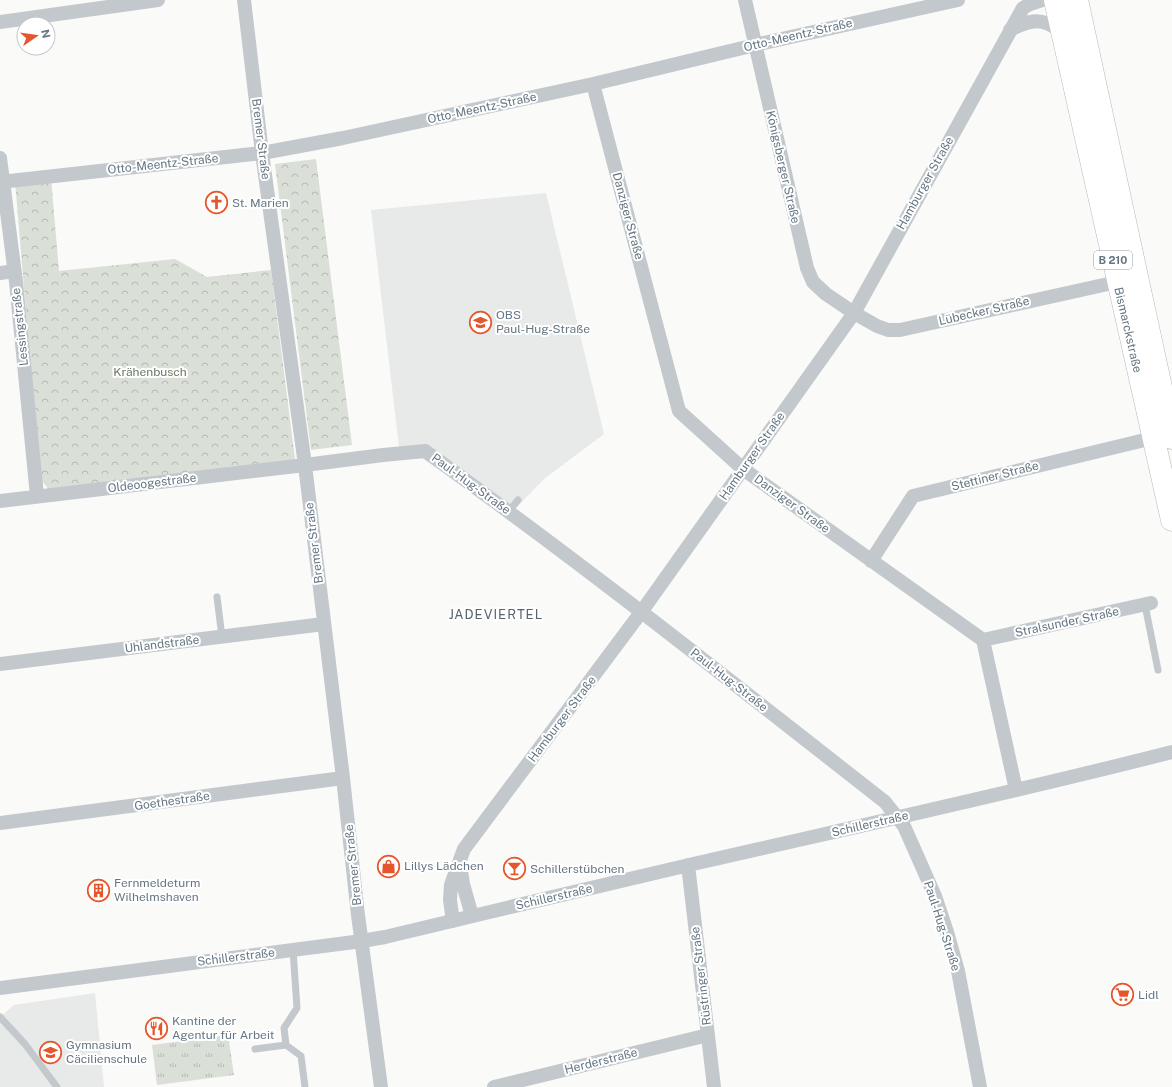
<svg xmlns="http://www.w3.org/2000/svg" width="1172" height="1087" font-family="'Public Sans',sans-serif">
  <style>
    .built { fill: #e8e9e9 }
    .grass { fill: url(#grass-tufts) }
    .park { fill: url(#park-crowns) }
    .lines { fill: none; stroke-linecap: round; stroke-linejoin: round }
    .primary-casing { stroke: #b5babe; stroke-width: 23 }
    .lane { stroke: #c3c8cc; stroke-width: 7 }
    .street { stroke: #c3c8cc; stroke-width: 14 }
    .primary { stroke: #fff; stroke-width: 22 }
    .labels { text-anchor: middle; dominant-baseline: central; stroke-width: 4; stroke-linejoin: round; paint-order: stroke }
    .shield { fill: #fff; stroke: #939fa8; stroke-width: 1 }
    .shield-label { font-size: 11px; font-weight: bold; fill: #657683 }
    .street-label { font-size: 12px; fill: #657683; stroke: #fff }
    .poi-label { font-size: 12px; fill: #657683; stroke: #fff; text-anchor: start }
    .park-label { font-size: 12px; fill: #687a64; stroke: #fff }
    .neighbourhood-label { font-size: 13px; letter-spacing: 1px; fill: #57646e; stroke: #fff }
  </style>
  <defs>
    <pattern id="grass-tufts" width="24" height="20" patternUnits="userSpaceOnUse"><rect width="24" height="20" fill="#dadfd7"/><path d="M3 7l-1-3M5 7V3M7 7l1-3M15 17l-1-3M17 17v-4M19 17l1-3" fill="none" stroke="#b4b9b4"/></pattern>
    <pattern id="park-crowns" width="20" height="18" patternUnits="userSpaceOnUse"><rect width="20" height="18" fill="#dadfd7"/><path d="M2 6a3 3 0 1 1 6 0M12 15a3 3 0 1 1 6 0" fill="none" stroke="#b4b9b4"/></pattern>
  </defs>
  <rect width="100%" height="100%" fill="#fafaf8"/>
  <path class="built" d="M 546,193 L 604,434 L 544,479 L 516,508 L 426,445 L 399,447 L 371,210 Z
    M 95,993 L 104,1087 L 0,1087 L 0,1017 L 14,1005 Z"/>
  <path class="grass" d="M 228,1035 L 234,1075 L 157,1085 L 152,1045 Z"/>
  <path class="park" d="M 316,159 L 352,445 L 311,450 L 275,164 Z
    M 51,178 L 59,271 L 175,259 L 207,277 L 271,270 L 296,467 L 52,494 L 40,478 L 15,181 Z"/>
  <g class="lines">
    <defs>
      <path id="primary" d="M 1055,0 L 1172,520
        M 1077,0 L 1172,438"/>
    </defs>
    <use href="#primary" class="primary-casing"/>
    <path class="lane" d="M 509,511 L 518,500
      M 217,597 L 222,637
      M 1145,605 L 1158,670
      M 293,950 L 297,1008 L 284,1028 L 286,1045 L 301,1056 L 305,1087
      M 0,1017 L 25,1044 L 57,1087
      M 255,1049 L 286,1045"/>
    <path class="street" d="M 244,0 L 262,153 L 305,465 L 343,778 L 358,915 L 381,1087
      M 745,0 L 807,268 L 813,282 L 826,294 L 854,313 L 877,326 L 888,330 L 900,330 L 1117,282
      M 0,22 L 158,0
      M 1010,30 C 1031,19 1042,17 1062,32
      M 593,84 L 679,411 L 743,469 L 983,640 L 1016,790
      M 0,158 L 16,282 L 37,496
      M 0,182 L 262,153 L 343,138 L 593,84 L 755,45 L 958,0
      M 0,273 L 14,271
      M 0,501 L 305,465 L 383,455 L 425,451 C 582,563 733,683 885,802 L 904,826 L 935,896 L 947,932 L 958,971 L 980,1087
      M 871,561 L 913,496 L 1153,438
      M 983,640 L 1151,603
      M 0,664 L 324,624
      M 0,823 L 343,778
      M 460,864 L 463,884 L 472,916
      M 688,865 L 714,1087
      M 453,921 L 450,900 L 451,885 L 464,849 L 642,611 L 854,313 L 1023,8 L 1030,4 L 1042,0
      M 0,988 L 362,941 L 385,937 C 486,913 588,888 689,865 C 850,828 1012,793 1172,752
      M 494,1087 L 708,1035"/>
    <use href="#primary" class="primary"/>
  </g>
  <defs>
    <symbol id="church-ring" viewBox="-11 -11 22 22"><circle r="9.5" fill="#fff" stroke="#e4572e" stroke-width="1.5"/><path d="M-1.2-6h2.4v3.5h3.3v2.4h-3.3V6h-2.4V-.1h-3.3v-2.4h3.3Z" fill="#e4572e"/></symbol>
    <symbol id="school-ring" viewBox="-11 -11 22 22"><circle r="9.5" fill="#fff" stroke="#e4572e" stroke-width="1.5"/><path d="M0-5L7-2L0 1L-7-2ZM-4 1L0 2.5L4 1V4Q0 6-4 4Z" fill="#e4572e"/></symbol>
    <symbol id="shop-ring" viewBox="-11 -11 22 22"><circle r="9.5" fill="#fff" stroke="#e4572e" stroke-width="1.5"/><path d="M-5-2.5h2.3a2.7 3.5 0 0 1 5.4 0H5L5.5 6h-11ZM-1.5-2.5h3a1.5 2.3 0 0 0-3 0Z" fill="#e4572e"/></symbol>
    <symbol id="bar-ring" viewBox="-11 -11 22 22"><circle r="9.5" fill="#fff" stroke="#e4572e" stroke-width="1.5"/><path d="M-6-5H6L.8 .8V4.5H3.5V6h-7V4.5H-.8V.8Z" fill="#e4572e"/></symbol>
    <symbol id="building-ring" viewBox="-11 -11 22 22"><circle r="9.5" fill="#fff" stroke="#e4572e" stroke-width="1.5"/><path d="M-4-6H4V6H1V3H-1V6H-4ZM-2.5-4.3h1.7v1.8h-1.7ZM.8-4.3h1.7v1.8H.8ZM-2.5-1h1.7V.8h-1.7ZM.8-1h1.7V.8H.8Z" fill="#e4572e"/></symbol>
    <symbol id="supermarket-ring" viewBox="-11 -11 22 22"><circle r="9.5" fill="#fff" stroke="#e4572e" stroke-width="1.5"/><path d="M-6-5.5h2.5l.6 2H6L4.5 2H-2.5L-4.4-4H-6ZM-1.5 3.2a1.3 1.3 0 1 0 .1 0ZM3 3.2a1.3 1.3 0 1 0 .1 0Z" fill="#e4572e"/></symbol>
    <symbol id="restaurant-ring" viewBox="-11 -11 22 22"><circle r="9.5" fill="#fff" stroke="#e4572e" stroke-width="1.5"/><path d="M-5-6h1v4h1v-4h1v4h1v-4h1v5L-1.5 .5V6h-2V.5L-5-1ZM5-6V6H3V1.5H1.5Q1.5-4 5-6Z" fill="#e4572e"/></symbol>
  </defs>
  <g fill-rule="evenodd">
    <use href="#church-ring" x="204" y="190" width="25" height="25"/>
    <use href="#school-ring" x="468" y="310" width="25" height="25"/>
    <use href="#shop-ring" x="376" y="854" width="25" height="25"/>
    <use href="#bar-ring" x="502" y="856" width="25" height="25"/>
    <use href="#building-ring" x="86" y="878" width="25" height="25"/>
    <use href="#supermarket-ring" x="1110" y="982" width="25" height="25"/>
    <use href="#restaurant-ring" x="144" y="1016" width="25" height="25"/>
    <use href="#school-ring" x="38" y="1040" width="25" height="25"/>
  </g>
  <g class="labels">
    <rect class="shield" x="1094" y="251" width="38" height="18" rx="3"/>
    <g class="shield-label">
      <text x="1113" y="260">B 210</text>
    </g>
    <g class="street-label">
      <text transform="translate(798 35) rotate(-13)">Otto-Meentz-Straße</text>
      <text transform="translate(482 108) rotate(-12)">Otto-Meentz-Straße</text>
      <text transform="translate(261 139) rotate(83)">Bremer Straße</text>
      <text transform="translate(163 164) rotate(-6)">Otto-Meentz-Straße</text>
      <text transform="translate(783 167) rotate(77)">Königsberger Straße</text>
      <text transform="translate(925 183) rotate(-61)">Hamburger Straße</text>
      <text transform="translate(628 216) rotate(75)">Danziger Straße</text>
      <text transform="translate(984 311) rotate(-13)">Lübecker Straße</text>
      <text transform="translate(20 327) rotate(-96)">Lessingstraße</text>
      <text transform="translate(1128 330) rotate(77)">Bismarckstraße</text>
      <text transform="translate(752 456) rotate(-55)">Hamburger Straße</text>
      <text transform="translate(995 476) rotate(-14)">Stettiner Straße</text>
      <text transform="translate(152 483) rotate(-7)">Oldeoogestraße</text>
      <text transform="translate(471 484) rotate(36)">Paul-Hug-Straße</text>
      <text transform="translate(792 504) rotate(36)">Danziger Straße</text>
      <text transform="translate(314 543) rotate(-97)">Bremer Straße</text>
      <text transform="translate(1067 622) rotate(-12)">Stralsunder Straße</text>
      <text transform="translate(162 644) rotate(-7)">Uhlandstraße</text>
      <text transform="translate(729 680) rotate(38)">Paul-Hug-Straße</text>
      <text transform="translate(562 719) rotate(-53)">Hamburger Straße</text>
      <text transform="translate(172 801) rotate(-8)">Goethestraße</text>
      <text transform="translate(870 824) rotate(-13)">Schillerstraße</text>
      <text transform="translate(353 865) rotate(-96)">Bremer Straße</text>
      <text transform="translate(554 897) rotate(-13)">Schillerstraße</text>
      <text transform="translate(942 926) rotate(72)">Paul-Hug-Straße</text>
      <text transform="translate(236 957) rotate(-7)">Schillerstraße</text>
      <text transform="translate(701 976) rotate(-97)">Rüstringer Straße</text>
      <text transform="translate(601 1061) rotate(-14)">Herderstraße</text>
    </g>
    <g class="poi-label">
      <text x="232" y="203">St. Marien</text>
      <text x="496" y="315">OBS<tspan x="496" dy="14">Paul-Hug-Straße</tspan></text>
      <text x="404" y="866">Lillys Lädchen</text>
      <text x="530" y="869">Schillerstübchen</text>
      <text x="114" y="883">Fernmeldeturm<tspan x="114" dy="14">Wilhelmshaven</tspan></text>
      <text x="1138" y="995">Lidl</text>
      <text x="172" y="1021">Kantine der<tspan x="172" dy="14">Agentur für Arbeit</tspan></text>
      <text x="66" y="1045">Gymnasium<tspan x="66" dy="14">Cäcilienschule</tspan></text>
    </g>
    <g class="park-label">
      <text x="150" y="372">Krähenbusch</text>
    </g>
    <g class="neighbourhood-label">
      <text x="496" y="614">JADEVIERTEL</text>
    </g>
  </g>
  <g transform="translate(36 36) rotate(77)"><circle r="19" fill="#ffffff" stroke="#c1c8cd"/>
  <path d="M0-3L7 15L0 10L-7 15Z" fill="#e4572e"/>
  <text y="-6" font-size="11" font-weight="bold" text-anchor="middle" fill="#657683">N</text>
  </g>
</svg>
